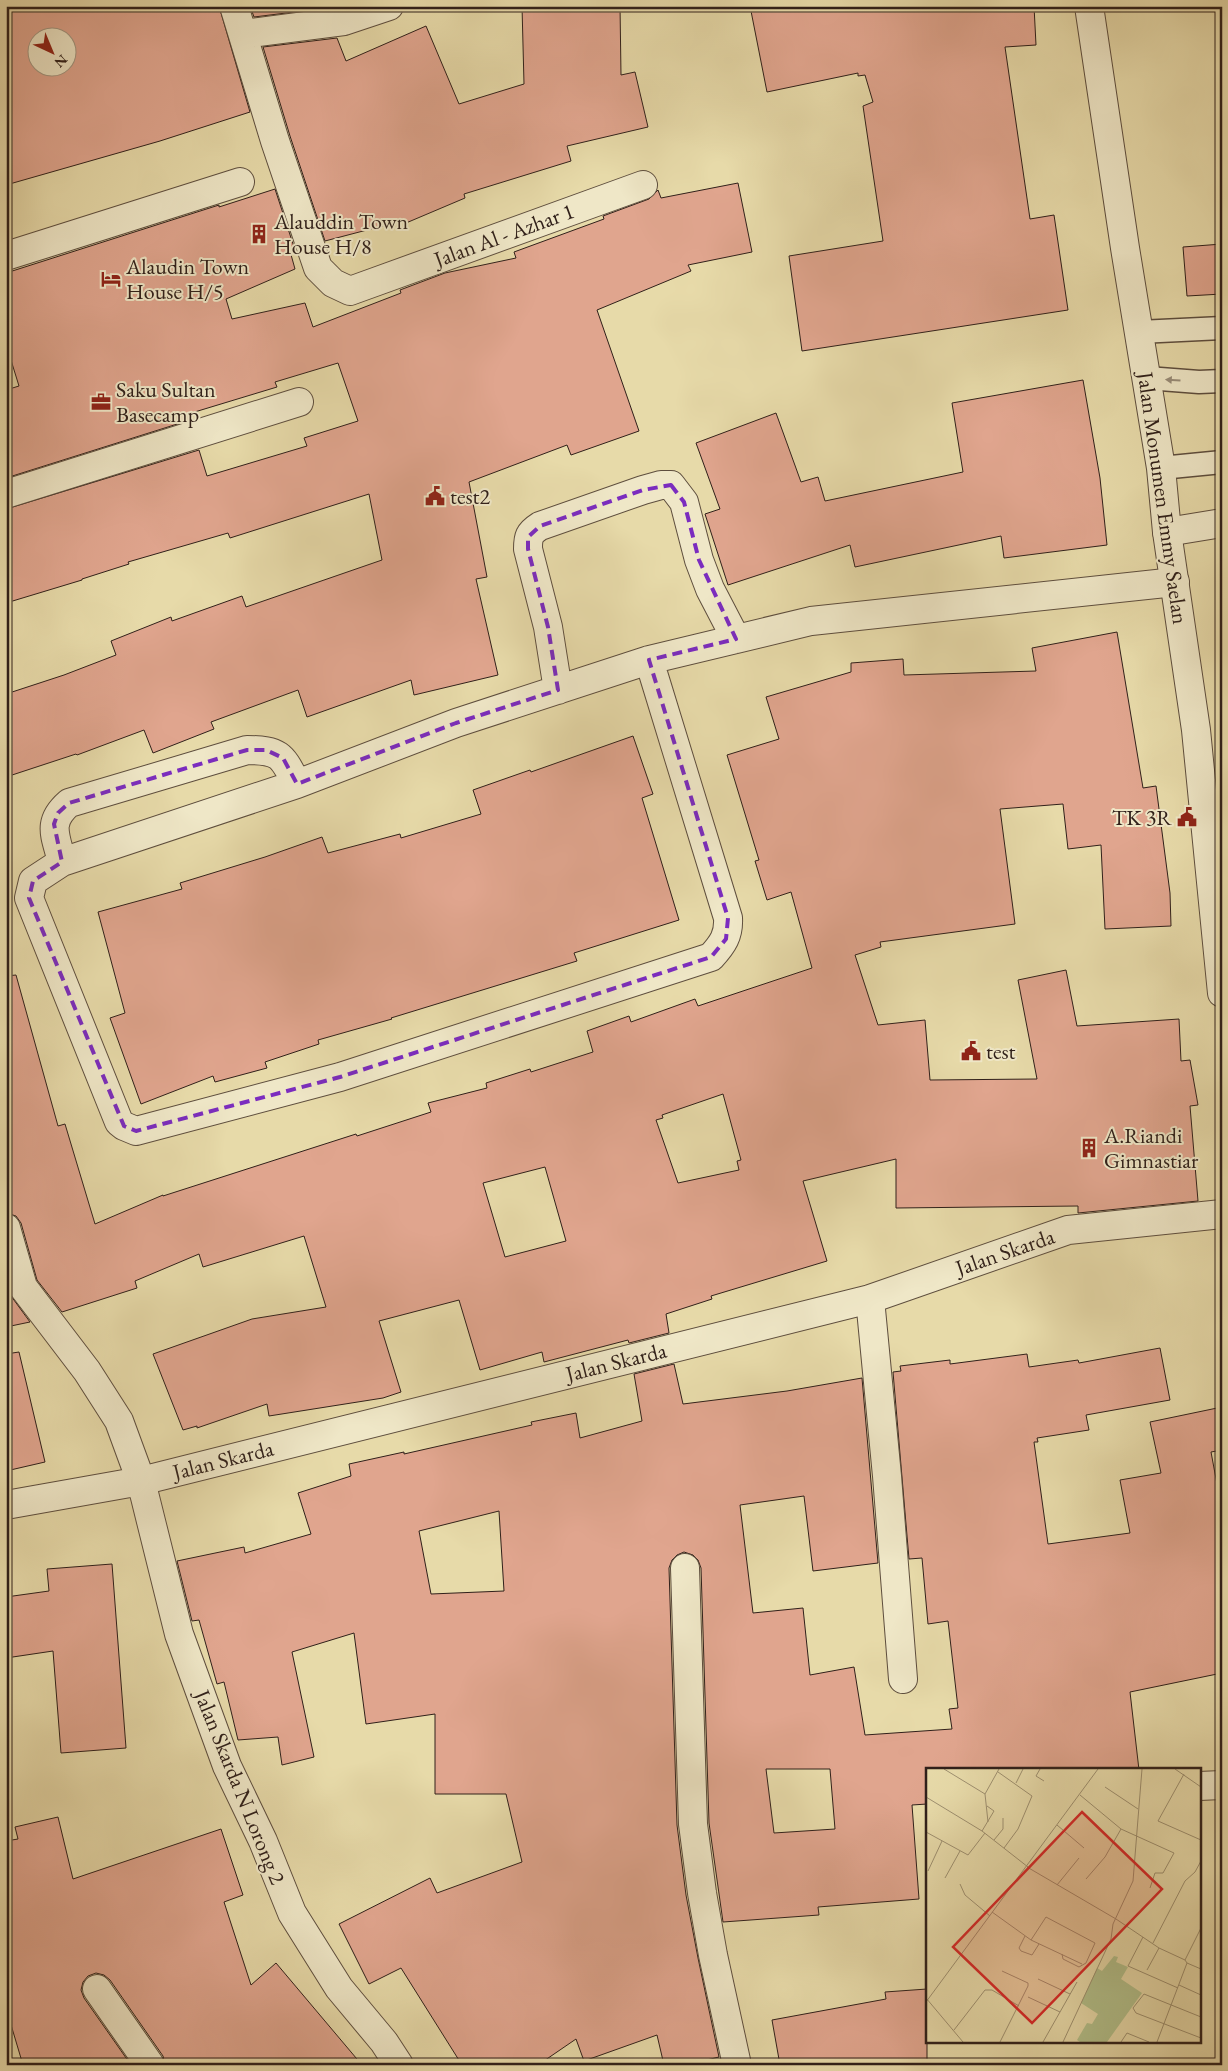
<svg xmlns="http://www.w3.org/2000/svg" width="1228" height="2071" font-family="'EB Garamond',serif">
  <style>
    .building { fill: #e0a58e; stroke: #30201a; fill-rule: evenodd }
    .lines { fill: none; stroke-linecap: round; stroke-linejoin: round }
    .service-casing { stroke: #5e4e3e; stroke-width: 25 }
    .minor-casing { stroke: #5e4e3e; stroke-width: 30 }
    .tertiary-casing { stroke: #5e4e3e; stroke-width: 30 }
    .service { stroke: #efe7c7; stroke-width: 22 }
    .minor { stroke: #efe7c7; stroke-width: 28 }
    .tertiary { stroke: #efe7c7; stroke-width: 28 }
    .oneway { fill: #998d79 }
    .marked { fill: none; stroke: #7b2cbf; stroke-width: 4; stroke-dasharray: 10 6; stroke-linejoin: round }
    .labels { text-anchor: middle; dominant-baseline: central; stroke-width: 4; stroke-linejoin: round; paint-order: stroke }
    .poi-label { font-size: 22px; fill: #30201a; stroke: #efe7c7; text-anchor: start }
    .street-label { font-size: 22px; fill: #30201a; stroke: #efe7c7 }
    .inset-road { fill: none; stroke: #9e9070; stroke-width: 1 }
    .view { fill: #d62828; fill-opacity: 0.15; stroke: #d62828; stroke-width: 2.5 }
    .inset-edge { fill: none; stroke: #30201a; stroke-width: 2.5 }
  </style>
  <rect width="100%" height="100%" fill="#e7daa9"/>
  <filter id="stains"><feTurbulence type="fractalNoise" baseFrequency=".004" numOctaves="4"/><feColorMatrix values="0 0 0 0 .2 0 0 0 0 .09 0 0 0 0 .02 0 0 0 .5 -.17"/></filter>
  <radialGradient id="worn" r=".72"><stop offset=".6" stop-color="#630" stop-opacity="0"/><stop offset="1" stop-color="#630" stop-opacity=".3"/></radialGradient>
  <path class="building" d="M 6,6 L 219,6 L 250,112 L 160,141 L 6,185 ZM 38,38 L 68,38 L 68,68 L 38,68 Z
    M 250,6 L 326,6 L 326,8 L 254,17 Z
    M 522,6 L 620,6 L 621,75 L 635,72 L 648,127 L 567,146 L 571,161 L 464,194 L 465,198 L 406,223 L 405,220 L 325,241 L 290,136 L 263,47 L 337,38 L 346,61 L 426,26 L 459,104 L 524,84 Z
    M 750,6 L 1034,6 L 1036,45 L 1005,47 L 1030,219 L 1054,215 L 1068,310 L 802,351 L 789,256 L 883,241 L 863,106 L 873,102 L 865,75 L 858,76 L 858,73 L 767,92 Z
    M 738,183 L 752,252 L 688,265 L 691,271 L 597,310 L 639,431 L 571,455 L 567,445 L 469,482 L 487,577 L 476,579 L 498,675 L 414,695 L 411,680 L 307,717 L 298,690 L 211,722 L 214,729 L 153,753 L 144,730 L 77,755 L 76,754 L 6,777 L 6,694 L 64,675 L 116,655 L 111,641 L 171,617 L 172,621 L 242,596 L 246,607 L 382,560 L 369,494 L 230,538 L 228,533 L 128,562 L 129,564 L 82,579 L 82,580 L 6,603 L 6,509 L 199,450 L 207,476 L 307,446 L 304,438 L 358,421 L 338,363 L 275,382 L 277,387 L 188,414 L 190,420 L 6,478 L 6,390 L 19,386 L 6,344 L 6,273 L 219,205 L 219,207 L 275,189 L 295,250 L 290,251 L 295,269 L 226,299 L 232,319 L 305,303 L 313,327 L 401,293 L 400,290 L 445,273 L 516,258 L 514,252 L 604,219 L 603,216 L 649,199 L 658,190 L 661,198 Z
    M 1222,244 L 1222,294 L 1187,296 L 1183,247 Z
    M 1083,380 L 1100,478 L 1107,545 L 1004,558 L 1001,536 L 855,567 L 850,545 L 728,585 L 705,514 L 720,509 L 696,443 L 776,413 L 801,482 L 818,477 L 825,501 L 963,472 L 952,403 Z
    M 1117,632 L 1143,788 L 1156,786 L 1170,893 L 1171,926 L 1105,929 L 1101,845 L 1068,849 L 1063,804 L 1000,809 L 1015,924 L 880,942 L 881,947 L 855,955 L 878,1025 L 925,1020 L 930,1080 L 1037,1079 L 1018,980 L 1066,970 L 1077,1026 L 1179,1019 L 1181,1061 L 1190,1060 L 1198,1105 L 1190,1106 L 1198,1201 L 1078,1213 L 1078,1206 L 896,1208 L 896,1159 L 803,1181 L 827,1261 L 711,1296 L 712,1299 L 666,1314 L 669,1333 L 629,1343 L 628,1340 L 544,1362 L 542,1352 L 480,1370 L 459,1300 L 379,1321 L 401,1392 L 383,1398 L 269,1416 L 267,1404 L 197,1428 L 197,1426 L 183,1430 L 153,1354 L 252,1319 L 326,1307 L 304,1236 L 203,1267 L 199,1254 L 135,1281 L 137,1288 L 62,1312 L 37,1280 L 21,1223 L 16,1216 L 6,1213 L 6,976 L 16,975 L 58,1126 L 65,1124 L 95,1224 L 163,1195 L 163,1196 L 356,1134 L 357,1136 L 431,1112 L 428,1103 L 487,1088 L 486,1083 L 530,1069 L 531,1072 L 593,1052 L 587,1031 L 629,1016 L 631,1022 L 695,999 L 698,1006 L 812,968 L 791,892 L 767,900 L 755,861 L 759,860 L 727,755 L 779,739 L 766,697 L 851,672 L 851,663 L 903,659 L 904,675 L 1036,671 L 1032,648 ZM 723,1094 L 741,1160 L 737,1161 L 739,1170 L 678,1183 L 656,1120 L 663,1118 L 662,1115 ZM 545,1167 L 566,1241 L 505,1257 L 483,1183 Z
    M 633,736 L 653,794 L 642,798 L 679,920 L 574,953 L 577,961 L 391,1018 L 392,1019 L 318,1040 L 319,1044 L 265,1062 L 267,1068 L 215,1082 L 213,1076 L 141,1104 L 110,1018 L 125,1013 L 98,912 L 182,889 L 180,883 L 265,857 L 322,837 L 328,853 L 400,834 L 401,838 L 481,814 L 473,790 L 530,770 L 531,772 Z
    M 6,1285 L 11,1296 L 30,1322 L 6,1327 Z
    M 1160,1348 L 1170,1400 L 1086,1415 L 1089,1430 L 1037,1438 L 1038,1442 L 1034,1442 L 1048,1544 L 1130,1533 L 1120,1480 L 1161,1473 L 1150,1422 L 1222,1407 L 1222,1450 L 1211,1452 L 1222,1511 L 1222,1673 L 1130,1692 L 1139,1770 L 927,1770 L 927,1804 L 912,1805 L 919,1899 L 818,1907 L 819,1915 L 723,1922 L 709,1823 L 701,1568 L 698,1560 L 693,1555 L 684,1552 L 677,1555 L 672,1560 L 669,1568 L 677,1825 L 686,1895 L 698,1958 L 719,2057 L 686,2065 L 664,2065 L 657,2035 L 584,2061 L 576,2039 L 538,2065 L 462,2065 L 401,1968 L 369,1984 L 339,1924 L 430,1878 L 437,1893 L 522,1862 L 506,1794 L 435,1794 L 435,1714 L 366,1724 L 354,1633 L 292,1652 L 314,1757 L 282,1765 L 278,1737 L 238,1740 L 224,1682 L 217,1684 L 199,1620 L 192,1621 L 177,1561 L 244,1547 L 245,1553 L 311,1534 L 298,1493 L 351,1476 L 349,1464 L 404,1452 L 404,1454 L 532,1425 L 531,1422 L 576,1413 L 580,1438 L 642,1421 L 634,1374 L 674,1364 L 683,1404 L 787,1391 L 862,1378 L 878,1563 L 813,1571 L 804,1496 L 740,1505 L 753,1613 L 803,1608 L 810,1675 L 854,1667 L 865,1735 L 952,1729 L 949,1709 L 958,1708 L 948,1621 L 928,1624 L 922,1558 L 909,1559 L 893,1372 L 901,1371 L 900,1366 L 950,1360 L 950,1364 L 1027,1354 L 1029,1367 L 1078,1360 L 1079,1363 ZM 499,1511 L 504,1591 L 431,1594 L 419,1531 ZM 766,1769 L 830,1769 L 835,1829 L 774,1833 Z
    M 19,1352 L 45,1462 L 6,1471 L 6,1354 Z
    M 112,1564 L 126,1748 L 61,1753 L 53,1651 L 6,1658 L 6,1597 L 49,1591 L 47,1569 Z
    M 58,1817 L 73,1879 L 221,1829 L 243,1895 L 224,1902 L 251,1985 L 276,1963 L 362,2065 L 165,2065 L 163,2056 L 110,1980 L 104,1975 L 96,1973 L 88,1976 L 83,1982 L 81,1990 L 84,1998 L 131,2065 L 23,2065 L 6,2008 L 6,1841 L 18,1839 L 15,1827 Z
    M 927,1989 L 927,2065 L 780,2065 L 772,2020 L 886,1999 L 885,1992 Z"/>
  <g class="lines">
    <defs>
      <path id="service" d="M 1139,332 L 1222,328
        M 1147,378 L 1199,382 L 1222,381
        M 1161,468 L 1222,462"/>
      <path id="minor" d="M 234,6 L 275,141 L 318,268 L 333,283 L 350,291 L 643,185
        M 243,34 L 344,21 L 389,6
        M 6,256 L 240,182
        M 6,494 L 299,402
        M 1167,532 L 1222,523
        M 649,660 L 728,918 C 729,935 723,944 711,957 L 340,1077 L 136,1131 L 124,1126 L 119,1122 L 29,898 L 33,881 L 62,862 L 297,784 L 456,723 L 649,660 L 811,621 L 1175,582
        M 558,690 L 548,627 L 528,549 C 528,537 529,533 540,526 L 643,490 L 661,485 L 671,485 L 684,502 L 699,560 L 710,589 L 736,639
        M 62,862 C 56,836 46,823 69,803 L 247,750 C 281,750 282,756 297,784
        M 6,1228 L 23,1287 L 87,1371 L 119,1421 L 141,1481 L 179,1634 L 227,1766 L 263,1841 L 292,1913 L 339,1988 L 384,2042 L 399,2065
        M 870,1299 L 887,1476 L 903,1679
        M 6,1505 L 141,1481 L 870,1299 L 1068,1230 L 1222,1214
        M 685,1568 L 693,1824 L 702,1893 L 713,1955 L 737,2065
        M 1199,1786 L 1222,1785
        M 97,1989 L 150,2065"/>
      <path id="tertiary" d="M 1089,6 L 1125,248 L 1161,468 L 1167,532 L 1196,730 L 1222,993"/>
    </defs>
    <use href="#service" class="service-casing"/>
    <use href="#minor" class="minor-casing"/>
    <use href="#tertiary" class="tertiary-casing"/>
    <use href="#service" class="service"/>
    <use href="#minor" class="minor"/>
    <use href="#tertiary" class="tertiary"/>
  </g>
  <defs><path id="oneway-solid" d="M-6-.8H1V-3.2L6.5 0L1 3.2V.8H-6Z" transform="scale(1.25)"/></defs>
  <use class="oneway" href="#oneway-solid" transform="translate(1173 380) rotate(-176)"/>
  <path class="marked" d="M 671,485 L 684,502 L 699,560 L 736,639 L 649,660 L 728,918 L 726,939 L 711,957 L 340,1077 L 136,1131 L 124,1126 L 29,898 L 33,881 L 62,862 L 54,824 L 58,813 L 69,803 L 247,750 L 266,750 L 283,758 L 297,784 L 456,723 L 558,690 L 548,627 L 528,549 L 528,537 L 540,526 L 643,490 Z"/>
  <defs>
    <symbol id="building-bare" viewBox="-9 -9 18 18"><path d="M-4-6H4V6H1V3H-1V6H-4ZM-2.5-4.3h1.7v1.8h-1.7ZM.8-4.3h1.7v1.8H.8ZM-2.5-1h1.7V.8h-1.7ZM.8-1h1.7V.8H.8Z" fill="#8f2418" stroke="#efe7c7" stroke-width="2.5" paint-order="stroke"/></symbol>
    <symbol id="hotel-bare" viewBox="-9 -9 18 18"><path d="M-6-4.5h1.5V1H6V5H4.5V3h-9V5H-6ZM-4 0a1.8 1.8 0 1 1 3.6 0ZM.5 0V-2.5h3Q6-2.5 6 0Z" fill="#8f2418" stroke="#efe7c7" stroke-width="2.5" paint-order="stroke"/></symbol>
    <symbol id="office-bare" viewBox="-9 -9 18 18"><path d="M-6-3h4V-5.5h4V-3h4V5H-6ZM-1-4.5V-3h2v-1.5ZM-6 0V1H6V0Z" fill="#8f2418" stroke="#efe7c7" stroke-width="2.5" paint-order="stroke"/></symbol>
    <symbol id="civic-bare" viewBox="-9 -9 18 18"><path d="M-.6-6.5H3V-4.5H.6V-3L4-1V1h2V6H-6V1h2V-1L-.6-3ZM-1.2 2.5V6h2.4V2.5Z" fill="#8f2418" stroke="#efe7c7" stroke-width="2.5" paint-order="stroke"/></symbol>
  </defs>
  <g fill-rule="evenodd">
    <use href="#building-bare" x="245" y="220" width="28" height="28"/>
    <use href="#hotel-bare" x="97" y="265" width="28" height="28"/>
    <use href="#office-bare" x="87" y="388" width="28" height="28"/>
    <use href="#civic-bare" x="421" y="482" width="28" height="28"/>
    <use href="#civic-bare" x="1173" y="803" width="28" height="28"/>
    <use href="#civic-bare" x="957" y="1037" width="28" height="28"/>
    <use href="#building-bare" x="1075" y="1134" width="28" height="28"/>
  </g>
  <g class="labels">
    <g class="poi-label">
      <text x="274" y="221">Alauddin Town<tspan x="274" dy="25">House H/8</tspan></text>
      <text x="126" y="266">Alaudin Town<tspan x="126" dy="25">House H/5</tspan></text>
      <text x="116" y="389">Saku Sultan<tspan x="116" dy="25">Basecamp</tspan></text>
      <text x="450" y="496">test2</text>
      <text x="1172" y="817" text-anchor="end">TK 3R</text>
      <text x="986" y="1051">test</text>
      <text x="1104" y="1135">A.Riandi<tspan x="1104" dy="25">Gimnastiar</tspan></text>
    </g>
    <g class="street-label">
      <text transform="translate(504 235) rotate(-20)">Jalan Al - Azhar 1</text>
      <text transform="translate(1163 498) rotate(82)">Jalan Monumen Emmy Saelan</text>
      <text transform="translate(1005 1252) rotate(-19)">Jalan Skarda</text>
      <text transform="translate(616 1362) rotate(-14)">Jalan Skarda</text>
      <text transform="translate(223 1460) rotate(-14)">Jalan Skarda</text>
      <text transform="translate(240 1787) rotate(68)">Jalan Skarda N Lorong 2</text>
    </g>
  </g>
  <g transform="translate(926 1768)">
    <rect width="275" height="275" fill="#e7daa9"/>
    <path d="M 188,188 L 192,189 L 190,194 L 202,199 L 195,211 L 216,225 L 181,274 L 154,274 L 151,272 L 161,255 L 166,256 L 172,246 L 155,235 L 171,200 L 176,203 Z" fill="#b2c08b"/>
    <path class="inset-road" d="M 18,1 L 59,26 L 62,54M 114,1 L 110,8 L 118,13M 249,1 L 275,19M 72,4 L 106,28 L 92,61 L 78,80M 258,6 L 232,53 L 275,72M 90,15 L 97,1M 179,19 L 212,41M 59,26 L 73,1M 154,27 L 195,61 L 248,85 L 237,105 L 229,105 L 224,120M 0,29 L 56,63 L 102,99M 131,57 L 158,80M 56,63 L 68,43 L 61,38M 0,64 L 42,87 L 59,65M 68,72 L 77,61 L 77,50M 101,99 L 190,151 L 233,180 L 259,192M 2,103 L 16,73M 19,110 L 34,83M 160,111 L 179,89 L 195,61M 34,116 L 39,127 L 64,148M 131,117 L 153,90M 66,144 L 105,172 L 156,196M 99,168 L 93,180 L 95,183 L 106,187 L 113,176M 217,169 L 202,198 L 252,220M 105,172 L 120,149 L 169,175 L 160,195 L 153,199 L 137,191 L 136,186M 227,175 L 259,113 L 269,104 L 275,93M 259,192 L 275,160M 261,195 L 275,201M 221,202 L 233,180M 112,211 L 144,226M 253,217 L 275,227M 102,229 L 134,244M 0,230 L 37,274M 0,234 L 172,1M 275,249 L 218,226 L 207,240 L 210,245 L 275,270M 28,262 L 59,222 L 66,222 L 93,238M 74,274 L 102,218 L 102,215 L 76,203M 117,274 L 151,214M 137,274 L 185,171 L 187,156 L 207,113 L 216,1M 195,274 L 201,265 L 223,274M 231,274 L 261,195 L 259,192"/>
    <path class="view" d="M 156,44 L 236,121 L 106,255 L 27,179 Z"/>
    <rect width="275" height="275" class="inset-edge"/>
  </g>
  <rect width="1228" height="2071" fill="none" stroke="#e7daa9" stroke-width="25"/>
  <rect x="8" y="8" width="1213" height="2056" fill="none" stroke="#30201a" stroke-width="2.5"/>
  <rect x="12" y="12" width="1203" height="2046" fill="none" stroke="#30201a"/>
  <g transform="translate(52 52) rotate(136)"><circle r="24" fill="#efe7c7" stroke="#a39782"/>
  <path d="M0-4L9 19L0 12L-9 19Z" fill="#8f2418"/>
  <text y="-8" font-size="14" font-weight="bold" text-anchor="middle" fill="#30201a">N</text>
  </g>
  <rect width="100%" height="100%" filter="url(#stains)"/>
  <rect width="100%" height="100%" fill="url(#worn)"/>
</svg>
